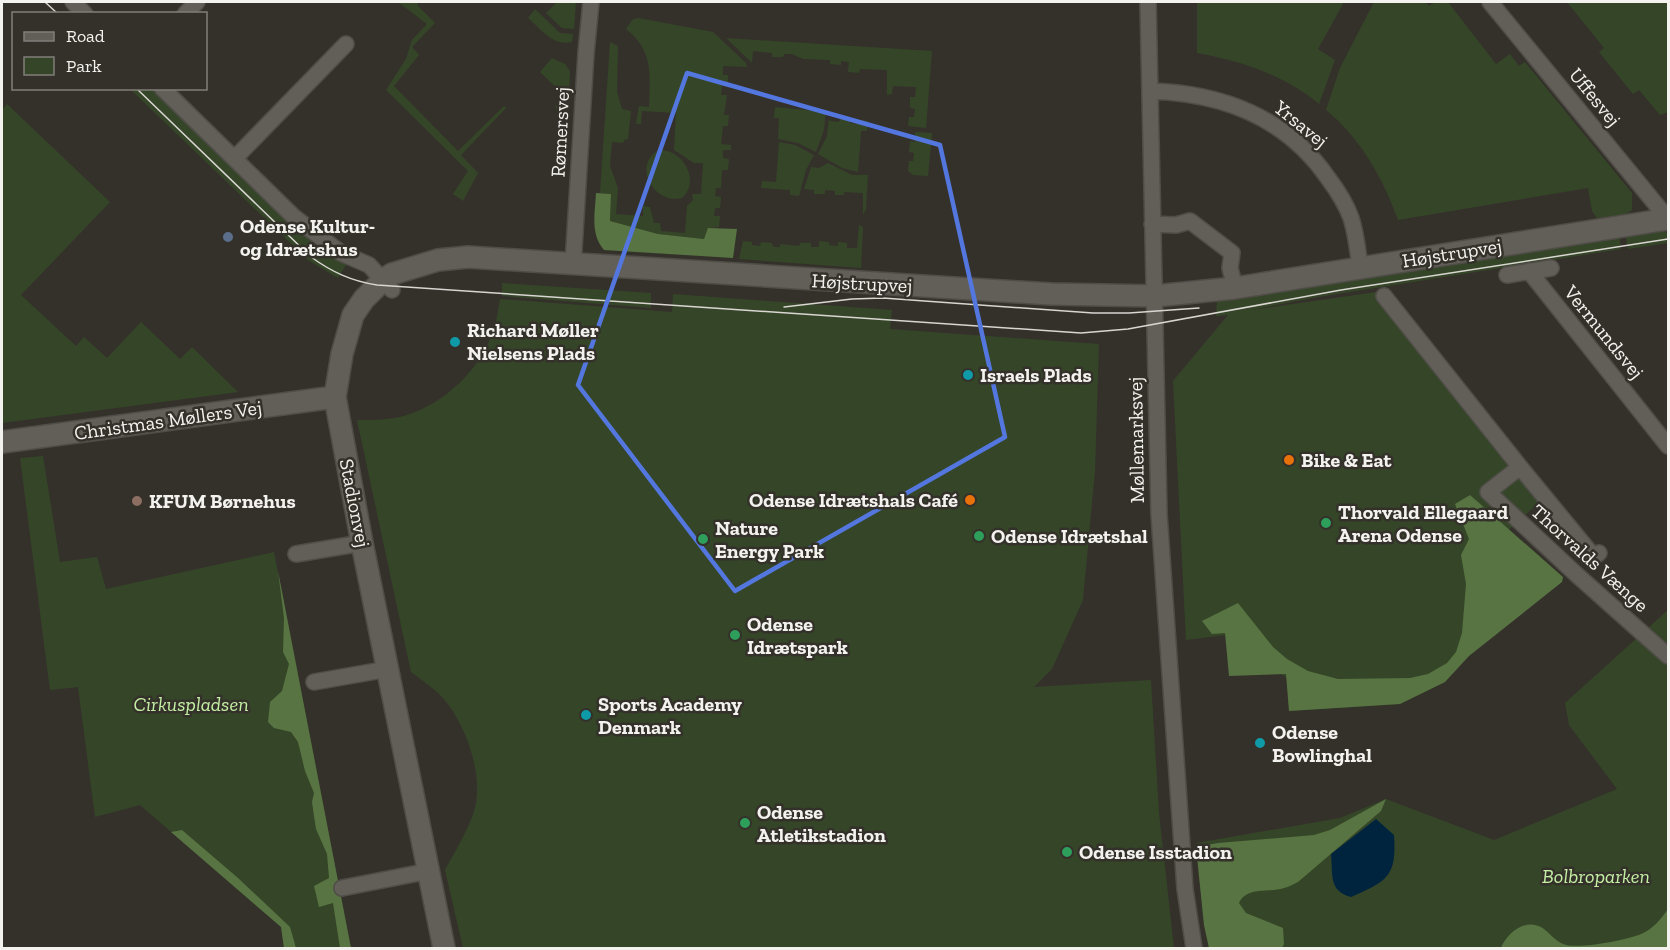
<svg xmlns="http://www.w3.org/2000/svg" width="1670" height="950" font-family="'Zilla Slab',serif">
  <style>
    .green { fill: #354628 }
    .forest { fill: #587442 }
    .water { fill: #00243e }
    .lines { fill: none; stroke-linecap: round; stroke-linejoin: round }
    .street-casing { stroke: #504d48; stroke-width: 18 }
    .secondary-casing { stroke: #504d48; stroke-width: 24 }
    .street { stroke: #625f58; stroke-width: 15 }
    .secondary { stroke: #625f58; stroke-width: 21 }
    .tram { stroke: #d9d6d2; stroke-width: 1.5 }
    .marked { fill: none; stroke: #5377de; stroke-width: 4.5; stroke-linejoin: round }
    .service-dot { fill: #5c6f8a; stroke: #34312b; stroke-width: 2 }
    .culture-dot { fill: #0f9aa8; stroke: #34312b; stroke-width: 2 }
    .food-dot { fill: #e8710a; stroke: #34312b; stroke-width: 2 }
    .education-dot { fill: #8d6e63; stroke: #34312b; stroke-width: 2 }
    .leisure-dot { fill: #2e9e5b; stroke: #34312b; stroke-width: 2 }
    .labels { text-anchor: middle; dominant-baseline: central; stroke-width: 5; stroke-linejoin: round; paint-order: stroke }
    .street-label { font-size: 20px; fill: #f4f2ee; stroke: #34312b }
    .poi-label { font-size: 20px; font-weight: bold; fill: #f4f2ee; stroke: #34312b; text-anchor: start }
    .park-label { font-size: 20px; font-style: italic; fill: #c4f0a3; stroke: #34312b }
  </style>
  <rect width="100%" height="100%" fill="#34312b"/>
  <path class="green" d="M 398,2 L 419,2 L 417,5 L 435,23 L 412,47 L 419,55 L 394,86 L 458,151 L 504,106 L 506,108 L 461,155 L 478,173 L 463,201 L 453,194 L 468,171 L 386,90 L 406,59 L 412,40 L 427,24 Z
    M 557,2 L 576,2 L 574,29 L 562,28 L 546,13 Z
    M 1197,2 L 1344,2 L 1318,49 L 1335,60 L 1319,104 C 1284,75 1242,61 1197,53 Z
    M 1374,2 L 1425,2 L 1429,6 L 1435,2 L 1448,2 L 1496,64 L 1510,54 L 1519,66 L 1525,62 L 1632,193 L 1632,210 L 1624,215 L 1597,218 L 1592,211 L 1588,188 L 1398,220 C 1383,178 1361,139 1326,110 L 1340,68 Z
    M 1567,2 L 1668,2 L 1668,112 L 1660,115 L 1639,90 L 1633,94 L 1599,52 L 1604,48 Z
    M 535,9 L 560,33 L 573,34 L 572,42 C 552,46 542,30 528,18 Z
    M 638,18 L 713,32 L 746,63 L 747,67 L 723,66 L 723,75 L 728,75 L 728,87 L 722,86 L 721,95 L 727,95 L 724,115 L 729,115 L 728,126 L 723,126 L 721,144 L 731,145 L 731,150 L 723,150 L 723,158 L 729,159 L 728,170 L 722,170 L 721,188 L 716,188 L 715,196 L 721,197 L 720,208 L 715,208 L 714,216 L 720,216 L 719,227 L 709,228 L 704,239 L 658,234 L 610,221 L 611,194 L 600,193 L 610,42 L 618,46 L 617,92 L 622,109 L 631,111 L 628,139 L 624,140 L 623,143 L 612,142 L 610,166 L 618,188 L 616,214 L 643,216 L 643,206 L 650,207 L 654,223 L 660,223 L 661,231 L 685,233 L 687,206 L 693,200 L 692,194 L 701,194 L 703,163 L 694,163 L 674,150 L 676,113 L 642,111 L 641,124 L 636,124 L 639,106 L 649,107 C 650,75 654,51 626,29 L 632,20 Z
    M 726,38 L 932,51 L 926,128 L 908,126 L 909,117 L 914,117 L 915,109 L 910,108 L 910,97 L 915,97 L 916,87 L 893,86 L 892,94 L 887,95 L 887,70 L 860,69 L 859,73 L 848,72 L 849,62 L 841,61 L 841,65 L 830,64 L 830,60 L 803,59 L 792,54 L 784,54 L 783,57 L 772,57 L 772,53 L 753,51 L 752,63 Z
    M 552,58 L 565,64 L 570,71 L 568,121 L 555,107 L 565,96 L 540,72 Z
    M 130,89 L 152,89 L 301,233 L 329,256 L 346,265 L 338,278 L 308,260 Z
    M 7,104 L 110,202 L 21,295 L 76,346 L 84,337 L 107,358 L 141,322 L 180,359 L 192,347 L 238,392 L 2,423 L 2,110 Z
    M 775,107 L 826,112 L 824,130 L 816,152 L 798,143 L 778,139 L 779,118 L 774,118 Z
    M 829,118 L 830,121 L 839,122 L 840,119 L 850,120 L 850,123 L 858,124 L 859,120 L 868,121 L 867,131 L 861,131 L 858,172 L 842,168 L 818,154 L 827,136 Z
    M 915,132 L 932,133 L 928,176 L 913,175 L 908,171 L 909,161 L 913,161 L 914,153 L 909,152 L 910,141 L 915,142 Z
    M 779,142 L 795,145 L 814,155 L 806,170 L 799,196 L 790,195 L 790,190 L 761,188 L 762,181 L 776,182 Z
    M 659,150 C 683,149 701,181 682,198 C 653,205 632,164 659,150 Z
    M 828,163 L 852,175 L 868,175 L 866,209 L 863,215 L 863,193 L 844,192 L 844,195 L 835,195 L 835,191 L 825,190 L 825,194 L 814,194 L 814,190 L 804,189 L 811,167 L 819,168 Z
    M 859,225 L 863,227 L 861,268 L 739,259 L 743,241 L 752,242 L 752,245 L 760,246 L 761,242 L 772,243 L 773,247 L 780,247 L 780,244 L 799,246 L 800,243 L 811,243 L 811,247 L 819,247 L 819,241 L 829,242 L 829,245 L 838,246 L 838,242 L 847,243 L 847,248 L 857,248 Z
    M 1663,230 L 1668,234 L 1668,243 L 1628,249 L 1625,232 Z
    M 1619,233 L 1621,249 L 1312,298 L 1251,310 L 1377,292 L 1541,501 L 1485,551 L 1485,601 L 1445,682 L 1400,704 L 1289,711 L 1287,678 L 1268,665 L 1242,633 L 1186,640 L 1173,381 L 1228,315 L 1216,316 L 1217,300 Z
    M 502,283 L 651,293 L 651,308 L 502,296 Z
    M 673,294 L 892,310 L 890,329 L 1099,344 L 1095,471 L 1083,600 L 1052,669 L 1034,687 L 1151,680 L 1159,813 L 1174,948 L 463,948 L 445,870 C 455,852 473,822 476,803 C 482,768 463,716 437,692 C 429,685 420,679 411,672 L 357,420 C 374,420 391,420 407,415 C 445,403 481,369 493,331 C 497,321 498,310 500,299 L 672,312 Z
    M 43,456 L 60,562 L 97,557 L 106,589 L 274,552 L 351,948 L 284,948 L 281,927 L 140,805 L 95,817 L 78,687 L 50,690 L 20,458 Z
    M 1668,610 L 1668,948 L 1209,948 L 1204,925 L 1196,843 L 1340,818 L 1386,799 L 1494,840 L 1617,789 L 1569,725 L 1565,703 Z"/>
  <path class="forest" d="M 596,193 L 611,194 L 610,221 L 658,234 L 704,239 L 708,228 L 737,229 L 733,258 L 604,250 C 590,234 595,213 596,193 Z
    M 1470,495 L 1563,577 L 1562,582 L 1469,656 L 1445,682 L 1400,704 L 1289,711 L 1286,674 L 1229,676 L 1225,633 L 1212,634 L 1202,621 L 1238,603 L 1273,647 L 1287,659 L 1308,671 L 1338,679 L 1410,678 L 1428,674 L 1447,663 L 1456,652 L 1462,633 L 1466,584 L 1461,555 L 1469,539 L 1455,504 Z
    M 278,571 L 351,948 L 340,948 L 333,903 L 319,907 L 314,886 L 329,878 L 327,854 L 316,829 L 314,816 L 312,802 L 314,793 L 305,771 L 298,742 L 291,732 L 274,728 L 268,722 L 270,702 L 282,691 L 289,664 L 283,652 L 284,618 Z
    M 1386,799 L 1381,811 L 1298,882 C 1293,884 1289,887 1284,888 C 1269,893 1247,886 1239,903 L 1246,913 L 1283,928 L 1284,944 L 1282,948 L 1209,948 L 1204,925 L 1196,847 L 1218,843 L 1314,835 L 1330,830 Z
    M 182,830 L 238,878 L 290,927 L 296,948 L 284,948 L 281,927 L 171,832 Z
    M 1668,909 L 1668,948 L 1501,948 C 1506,934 1525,918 1541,927 C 1549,932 1555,941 1563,944 C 1576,950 1628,940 1641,934 C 1653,929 1661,919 1668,909 Z"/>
  <path class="water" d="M 1376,819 L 1394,835 C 1397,877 1387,881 1351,897 C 1328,891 1333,874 1331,854 Z"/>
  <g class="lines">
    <defs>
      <path id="street" d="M 73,2 L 85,14
        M 1148,2 L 1159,514 L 1185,889 L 1194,948
        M 1490,2 L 1668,219
        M 185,14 L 197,2
        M 162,88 L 294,217 L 341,253 L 369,265 L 392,290
        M 1150,91 C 1221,93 1286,117 1328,178 C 1337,190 1346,204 1351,218 C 1356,233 1358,251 1360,267
        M 235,158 L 346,44
        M 1152,224 L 1176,225 L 1190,221 L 1232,253 L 1230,268 L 1235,288
        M 573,265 L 586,53 L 591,2
        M 1529,271 L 1668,446
        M 1507,275 L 1551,268
        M 1384,296 L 1520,467 L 1488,492 L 1577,575 L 1668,656
        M 1520,467 L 1594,557 L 1599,553
        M 296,554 L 362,543
        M 314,682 L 388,669
        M 342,888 L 429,871"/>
      <path id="secondary" d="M 2,442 L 335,397
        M 444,948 L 362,543 L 335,397 L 342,354 L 353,315 L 364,299 L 383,280 L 392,274 L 438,260 L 468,257 L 1051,294 L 1155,296 L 1235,288 L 1668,219"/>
    </defs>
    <use href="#street" class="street-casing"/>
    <use href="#secondary" class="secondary-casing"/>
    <use href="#street" class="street"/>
    <use href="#secondary" class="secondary"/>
    <path class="tram" d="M 45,2 L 58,14
      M 136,88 L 311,257 C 332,272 351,281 377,285 L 1081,333 L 1128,329 L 1341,290 L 1668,239
      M 784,307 L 852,299 L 883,298 L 1093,313 L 1129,313 L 1199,308"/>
  </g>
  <path class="marked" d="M 687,73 L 940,145 L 1005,437 L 735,591 L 578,385 Z"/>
  <circle class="service-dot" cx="228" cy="237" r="6"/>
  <g class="culture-dot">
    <circle cx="455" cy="342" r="6"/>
    <circle cx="968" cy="375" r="6"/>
    <circle cx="586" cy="715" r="6"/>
    <circle cx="1260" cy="743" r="6"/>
  </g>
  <g class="food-dot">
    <circle cx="1289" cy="460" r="6"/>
    <circle cx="970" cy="500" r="6"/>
  </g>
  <circle class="education-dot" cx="137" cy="501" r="6"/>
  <g class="leisure-dot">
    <circle cx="1326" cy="523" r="6"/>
    <circle cx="979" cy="536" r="6"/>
    <circle cx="703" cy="539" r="6"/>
    <circle cx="735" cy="635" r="6"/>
    <circle cx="745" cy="823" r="6"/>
    <circle cx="1067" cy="852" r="6"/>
  </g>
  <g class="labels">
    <g class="street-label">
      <text transform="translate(1595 97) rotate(51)">Uffesvej</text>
      <text transform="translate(1301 124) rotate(39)">Yrsavej</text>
      <text transform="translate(560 132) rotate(-87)">Rømersvej</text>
      <text transform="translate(1452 253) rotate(-9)">Højstrupvej</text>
      <text transform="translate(862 283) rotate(3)">Højstrupvej</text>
      <text transform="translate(1604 332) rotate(51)">Vermundsvej</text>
      <text transform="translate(168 420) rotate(-8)">Christmas Møllers Vej</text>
      <text transform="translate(1136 440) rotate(-91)">Møllemarksvej</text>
      <text transform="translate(355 503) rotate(79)">Stadionvej</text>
      <text transform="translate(1590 558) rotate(42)">Thorvalds Vænge</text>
    </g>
    <g class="poi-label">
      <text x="240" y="226">Odense Kultur-<tspan x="240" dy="23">og Idrætshus</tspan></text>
      <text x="467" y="330">Richard Møller<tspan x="467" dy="23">Nielsens Plads</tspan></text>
      <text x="980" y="375">Israels Plads</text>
      <text x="1301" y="460">Bike &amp; Eat</text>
      <text x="958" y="500" text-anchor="end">Odense Idrætshals Café</text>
      <text x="149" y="501">KFUM Børnehus</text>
      <text x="1338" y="512">Thorvald Ellegaard<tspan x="1338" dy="23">Arena Odense</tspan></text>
      <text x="715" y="528">Nature<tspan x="715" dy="23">Energy Park</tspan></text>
      <text x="991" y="536">Odense Idrætshal</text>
      <text x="747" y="624">Odense<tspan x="747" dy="23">Idrætspark</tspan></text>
      <text x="598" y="704">Sports Academy<tspan x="598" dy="23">Denmark</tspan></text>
      <text x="1272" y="732">Odense<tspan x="1272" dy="23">Bowlinghal</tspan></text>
      <text x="757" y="812">Odense<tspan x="757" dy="23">Atletikstadion</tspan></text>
      <text x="1079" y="852">Odense Isstadion</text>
    </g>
    <g class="park-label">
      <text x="191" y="704">Cirkuspladsen</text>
      <text x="1596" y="876">Bolbroparken</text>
    </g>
  </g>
  <rect width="1670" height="950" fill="none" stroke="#f4f2ee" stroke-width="6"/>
  <rect x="12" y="12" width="195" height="78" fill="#34312b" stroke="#817e79" stroke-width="1.5"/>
  <rect x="24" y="32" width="30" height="9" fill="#625f58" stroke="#817e79" stroke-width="1.5"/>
  <text x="66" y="42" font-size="18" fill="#f4f2ee">Road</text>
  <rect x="24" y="57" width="30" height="18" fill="#354628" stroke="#817e79" stroke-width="1.5"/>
  <text x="66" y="72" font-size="18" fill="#f4f2ee">Park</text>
</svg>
